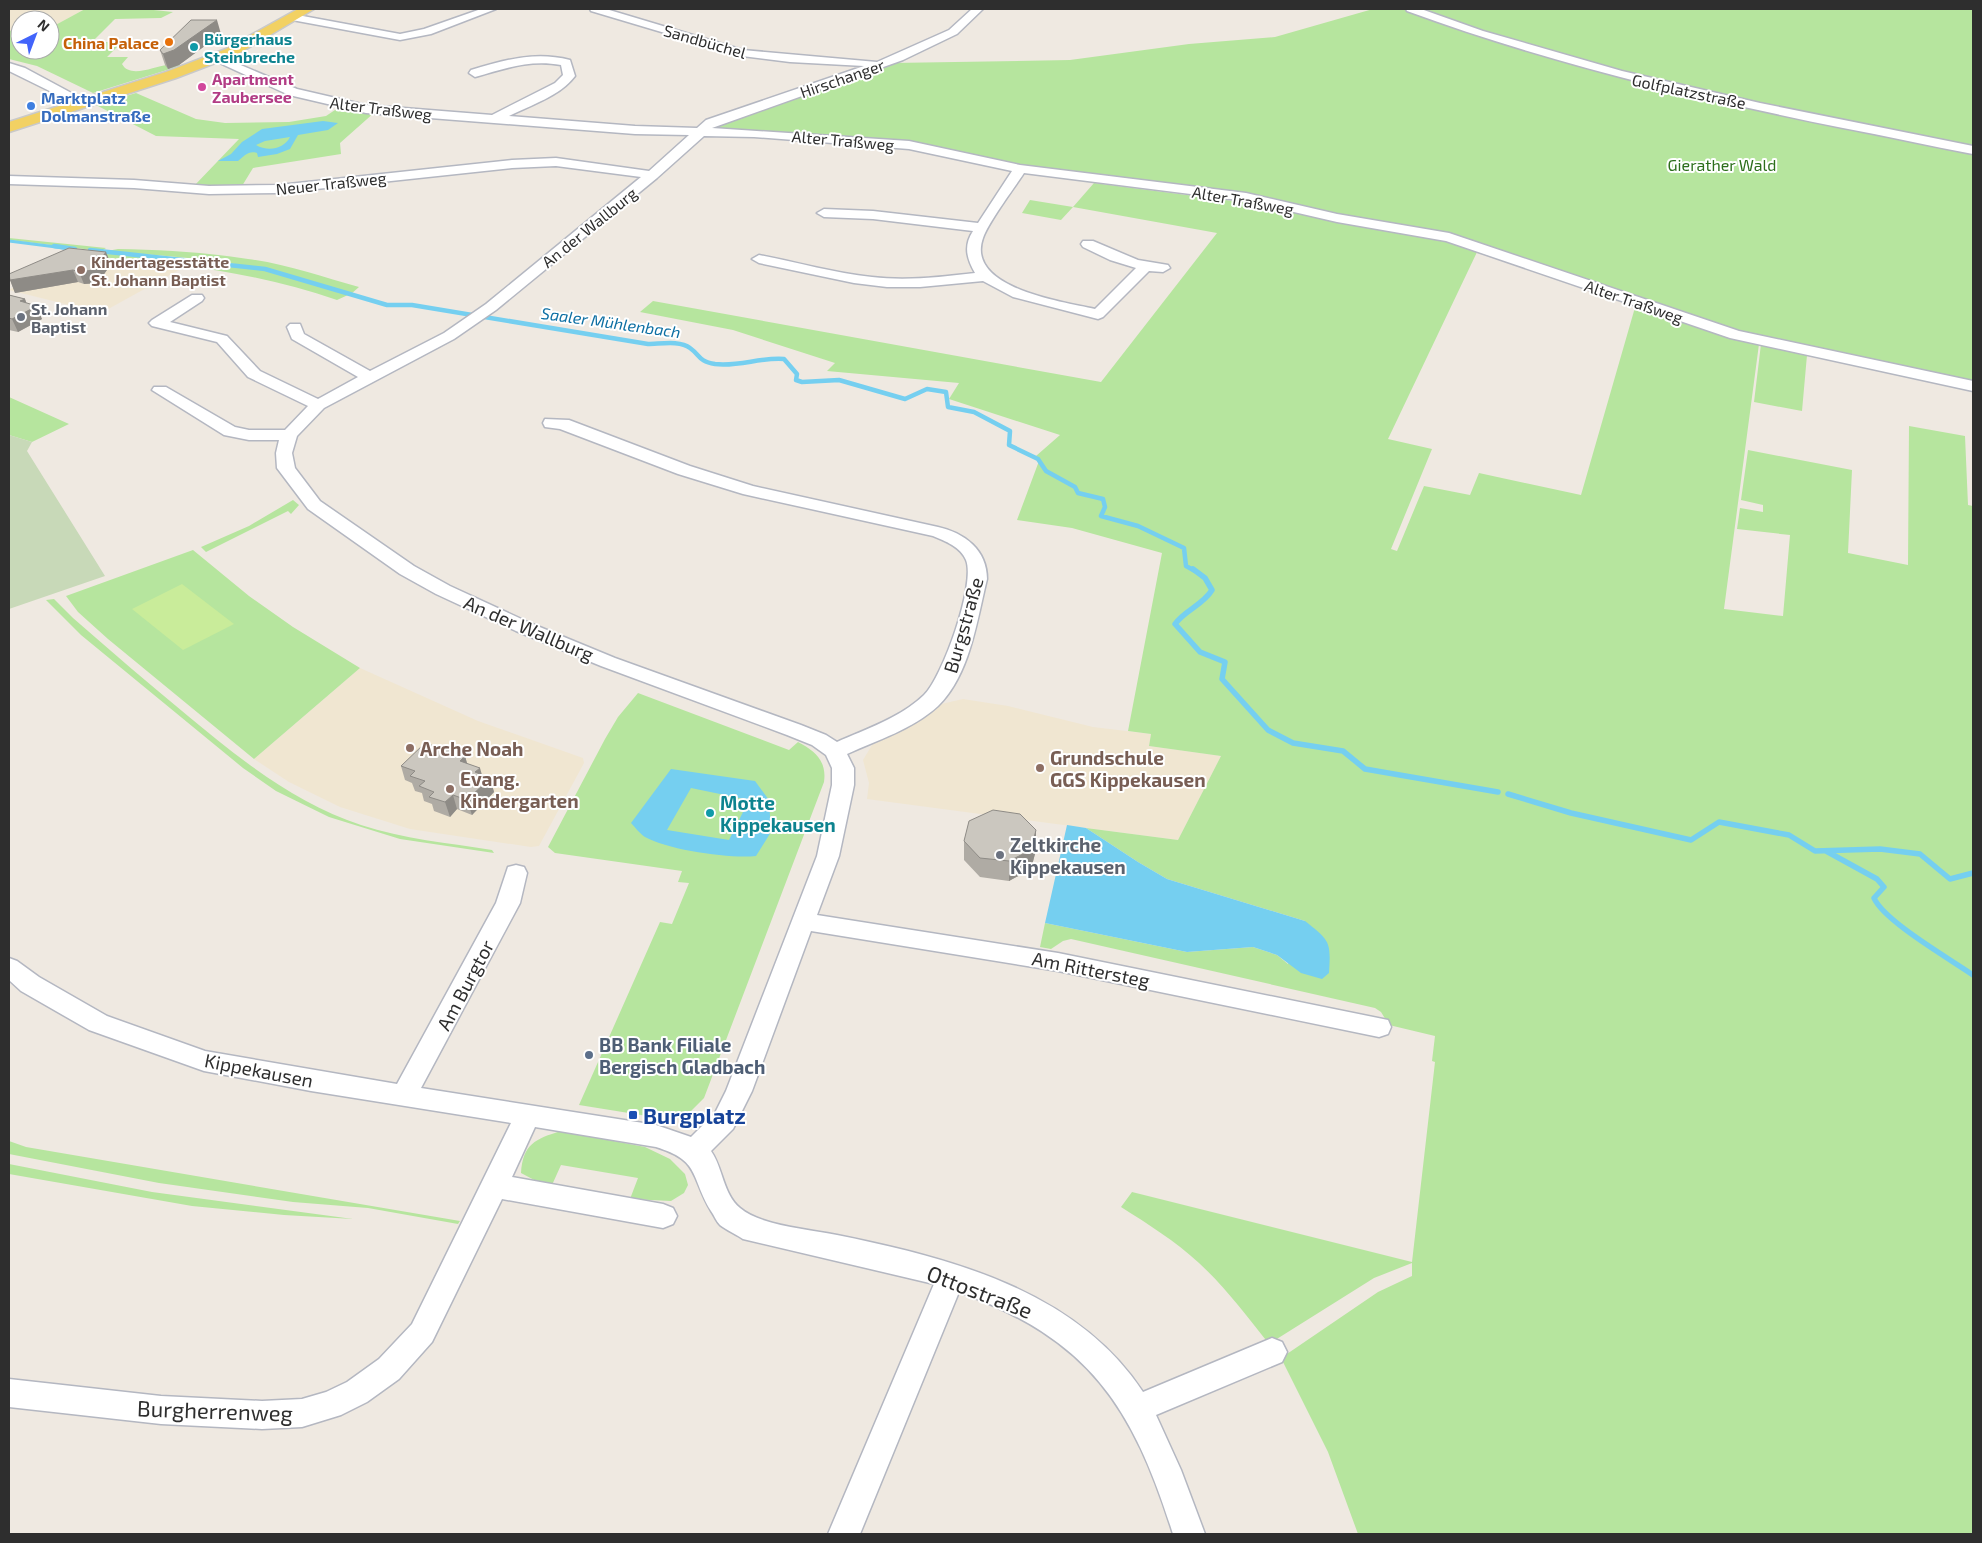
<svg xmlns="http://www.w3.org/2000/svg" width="1982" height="1543" font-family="'Exo 2',sans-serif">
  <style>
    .education { fill: #f0e6d1 }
    .green { fill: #b6e59e }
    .cemetery { fill: #c8d9b8 }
    .pitch { fill: #c9ec9a }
    .water { fill: #75cff0; fill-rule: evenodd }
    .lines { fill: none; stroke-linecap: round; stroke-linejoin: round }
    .stream-far2 { stroke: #75cff0; stroke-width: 3 }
    .stream-far1 { stroke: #75cff0; stroke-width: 4.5 }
    .stream { stroke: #75cff0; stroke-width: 5.5 }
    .minor-casing { stroke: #b4b7c1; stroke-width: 3 }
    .major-casing { stroke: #c9c9c9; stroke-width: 3 }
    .minor { fill: #fff; fill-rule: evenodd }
    .major { fill: #f2d163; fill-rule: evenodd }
    .wall { fill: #afaba4 }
    .shaded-wall { fill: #8e8b86 }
    .building { fill: #cbc7bf; stroke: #8e8b86 }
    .food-dot { fill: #e8710a; stroke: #fff; stroke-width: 2 }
    .culture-dot { fill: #0f9aa8; stroke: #fff; stroke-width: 2 }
    .hotel-dot { fill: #d1479c; stroke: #fff; stroke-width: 2 }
    .shop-dot { fill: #3f7fe0; stroke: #fff; stroke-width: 2 }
    .education-dot { fill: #8d6e63; stroke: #fff; stroke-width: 2 }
    .worship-dot { fill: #6b7280; stroke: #fff; stroke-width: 2 }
    .service-dot { fill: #5c6f8a; stroke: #fff; stroke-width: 2 }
    .transit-dot { fill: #1a4fb4; stroke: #fff; stroke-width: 2 }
    .labels { text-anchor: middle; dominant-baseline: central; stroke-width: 4; stroke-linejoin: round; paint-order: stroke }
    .far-culture-label { font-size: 16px; font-weight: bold; fill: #0d838f; stroke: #fff; text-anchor: start }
    .far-street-label { font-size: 16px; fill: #2e2e2e; stroke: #fff }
    .far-food-label { font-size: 16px; font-weight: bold; fill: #c56008; stroke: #fff; text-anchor: end }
    .far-hotel-label { font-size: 16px; font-weight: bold; fill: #b23c85; stroke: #fff; text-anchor: start }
    .far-shop-label { font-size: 16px; font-weight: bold; fill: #366cbe; stroke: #fff; text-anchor: start }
    .far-park-label { font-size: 16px; fill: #2c6e1b; stroke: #fff }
    .far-education-label { font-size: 16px; font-weight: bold; fill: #785e54; stroke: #fff; text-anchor: start }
    .far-worship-label { font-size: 16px; font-weight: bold; fill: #5b616d; stroke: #fff; text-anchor: start }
    .far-water-label { font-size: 16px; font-style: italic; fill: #0d6fa3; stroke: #fff }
    .street-label { font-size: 19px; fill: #2e2e2e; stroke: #fff }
    .education-label { font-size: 19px; font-weight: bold; fill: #785e54; stroke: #fff; text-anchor: start }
    .culture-label { font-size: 19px; font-weight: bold; fill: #0d838f; stroke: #fff; text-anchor: start }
    .worship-label { font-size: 19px; font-weight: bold; fill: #5b616d; stroke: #fff; text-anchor: start }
    .service-label { font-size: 19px; font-weight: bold; fill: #4e5e75; stroke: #fff; text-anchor: start }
    .near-transit-label { font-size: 22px; font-weight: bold; fill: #164399; stroke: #fff; text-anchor: start }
    .near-street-label { font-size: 22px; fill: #2e2e2e; stroke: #fff }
  </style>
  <rect width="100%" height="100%" fill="#efe9e1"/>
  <path class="education" d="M 9,9 L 85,9 L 50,28 L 50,20 L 20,20 L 20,29 L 9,31 Z
    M 100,257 L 188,265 L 101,313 L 9,290 L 63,258 Z
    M 360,668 L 478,721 L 583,758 L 584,763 L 539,846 L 531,847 L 410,829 L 340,807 L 289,782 L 254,759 Z
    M 963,699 L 1008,706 L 1093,727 L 1151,734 L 1149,746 L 1221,756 L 1178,840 L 867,799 L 869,783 L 863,760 L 872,745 L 937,705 Z"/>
  <path class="green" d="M 85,9 L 144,9 L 173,12 L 161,18 L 115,19 L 92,42 L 122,42 L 107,57 L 128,57 L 122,64 C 130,79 155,66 167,65 C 172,64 178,65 183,65 L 93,93 L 37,66 L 9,59 L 9,31 L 20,29 L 20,50 L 50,50 L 50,28 Z
    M 1373,9 L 1973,9 L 1973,385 L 1737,333 L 1452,235 L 1346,219 L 1250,195 L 1034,169 L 904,142 L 721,129 L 716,126 L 892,63 L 1070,60 L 1189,44 L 1275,37 Z
    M 136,93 L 196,119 L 225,123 L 289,122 L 326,116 L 338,108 L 375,112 L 340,143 L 341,154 L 253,168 L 242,186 L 194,186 L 239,139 L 156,136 L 96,105 Z
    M 1094,183 L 1241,202 L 1243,199 L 1448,239 L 1478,250 L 1388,439 L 1432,449 L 1391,549 L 1397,551 L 1424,486 L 1470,495 L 1479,473 L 1581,495 L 1636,304 L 1759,344 L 1724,609 L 1783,616 L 1790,535 L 1737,529 L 1740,508 L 1763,512 L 1763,505 L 1741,500 L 1748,450 L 1852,470 L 1848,553 L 1908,565 L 1909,426 L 1965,436 L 1968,505 L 1973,506 L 1973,1534 L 1358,1534 L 1328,1452 L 1281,1358 L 1378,1292 L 1412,1276 L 1412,1263 L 1374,1278 L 1269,1344 C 1247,1316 1225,1287 1199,1263 C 1175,1241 1148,1224 1121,1207 L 1132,1192 L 1412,1262 L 1435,1062 L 1432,1061 L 1435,1036 L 1389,1025 L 1381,1012 L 1375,1008 L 1071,939 L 1063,941 L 1051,949 L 1040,947 L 1045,923 L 1187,952 L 1253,947 L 1277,955 L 1288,964 L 1305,921 L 1167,879 L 1138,862 L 1086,828 L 1178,840 L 1221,756 L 1149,746 L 1151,734 L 1128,731 L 1162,553 L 1072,528 L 1017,520 L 1039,461 L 1039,458 L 1036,456 L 1060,435 L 949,399 L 959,383 L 827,371 L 835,363 L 733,330 L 640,312 L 653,301 L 1101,382 L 1217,233 L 1073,207 L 1061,220 L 1022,213 L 1030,200 L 1073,207 Z
    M 9,238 L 106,248 L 101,251 L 9,240 Z
    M 118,249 C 161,250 205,252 248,259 C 286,264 322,277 359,287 L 351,294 C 317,282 283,272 248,266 C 201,258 154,255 107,251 Z
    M 105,253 C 163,258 222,260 279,274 C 303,280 325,288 348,295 L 337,300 C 260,273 181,264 100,257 Z
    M 1761,344 L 1807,355 L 1802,411 L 1754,402 Z
    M 9,397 L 69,424 L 32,442 L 9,435 Z
    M 293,500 L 299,505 L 291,514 L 288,511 L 206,552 L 201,547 L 249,526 Z
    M 193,550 L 249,596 L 293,627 L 360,668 L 254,759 L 108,639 L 78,612 L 66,596 Z
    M 54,599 L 73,618 C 111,651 149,684 188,716 C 241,760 295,803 361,825 C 403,839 449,843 492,850 L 494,853 L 400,839 L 329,817 L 276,791 L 243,768 L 81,635 L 46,600 Z
    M 638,693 L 789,750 L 798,742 C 815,751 827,761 824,782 L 704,1098 L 689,1113 L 666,1119 L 579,1105 L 660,922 L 672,924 L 689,883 L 678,882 L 682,871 L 555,853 L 548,847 L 605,739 L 618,717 Z
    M 561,1131 L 645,1147 L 670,1159 L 685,1174 L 688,1185 L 684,1193 L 671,1201 L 630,1199 L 638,1178 L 561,1165 L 552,1185 L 538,1182 L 521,1173 C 523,1144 535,1139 561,1131 Z
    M 9,1141 L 26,1147 L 460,1221 L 458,1224 L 368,1208 L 293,1202 L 159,1183 L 9,1154 Z
    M 9,1164 L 152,1192 L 353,1219 L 284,1215 L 192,1206 L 9,1174 Z"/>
  <path class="cemetery" d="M 9,435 L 32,442 L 27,451 L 105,576 L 9,609 Z"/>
  <path class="pitch" d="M 182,584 L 234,624 L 183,650 L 132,609 Z"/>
  <path class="water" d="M 323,121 L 338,123 L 328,130 L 298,135 L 290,149 L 277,154 L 258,157 L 257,153 C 249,150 244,156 238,161 L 218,161 L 231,154 L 242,142 L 262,129 ZM 290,137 C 284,149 268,152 256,145 L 265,141 Z
    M 671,769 L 755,781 L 769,800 L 771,832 L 756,856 C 731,859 668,850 645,837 C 640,834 635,827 631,823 ZM 691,788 L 749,800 L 729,840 L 667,830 Z
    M 1067,825 L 1086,828 L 1138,862 L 1167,879 L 1305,921 C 1330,941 1331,941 1329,973 L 1322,979 L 1301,973 L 1277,955 L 1253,947 L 1187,952 L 1045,923 Z"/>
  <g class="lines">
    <path class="stream-far2" d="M 9,241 L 64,248"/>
    <path class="stream-far1" d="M 54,246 L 75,249
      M 90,250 L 265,269 L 387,305 L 412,305 L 648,344 C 660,344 680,340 690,348 C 701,356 698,361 715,364 C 739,367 760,357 784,359 L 797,374 L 796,380 L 802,382 L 839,380 L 905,399 L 927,389 L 946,392 L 948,407 L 974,412 L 1010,431 L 1009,445 L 1038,459 L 1046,471 L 1075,487 L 1078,493 L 1103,499 L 1105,507 L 1101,516 L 1138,526 L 1184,548 L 1186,566 L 1195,571"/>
    <path class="stream" d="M 1193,569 L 1205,578 L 1212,590 C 1203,605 1185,610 1175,624 L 1200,652 L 1225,662 L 1222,679 L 1268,730 L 1293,743 L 1343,751 L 1365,769 L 1498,792
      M 1508,794 L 1571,813 L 1691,840 L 1719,822 L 1789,835 L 1815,851 L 1880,849 L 1920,854 L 1950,879 L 1973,873
      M 1826,851 L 1877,879 L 1884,887 L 1874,898 C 1884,921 1950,959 1973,975"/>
    <defs>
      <path id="minor" d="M 481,9 L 496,9 L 431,34 L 400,40 L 292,20 L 286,17 L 292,14 L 400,34 L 424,29 Z
        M 590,9 L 606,9 L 743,50 L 877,62 L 949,30 L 972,9 L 983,9 L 957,34 L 903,60 L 712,128 L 909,141 L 1020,165 L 1246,193 L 1337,214 L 1449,233 L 1739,331 L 1973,381 L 1973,391 L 1730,338 L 1446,241 L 1337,222 L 1246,201 L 1024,173 C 1013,190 989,221 983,238 C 965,288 1063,302 1095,309 L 1136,268 L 1110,260 L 1083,247 L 1081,244 L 1083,241 L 1093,241 L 1138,260 L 1168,265 L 1170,268 L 1163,272 L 1149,271 L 1103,317 L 1098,319 L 1013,297 L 983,281 L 920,287 L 887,287 L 854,283 L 759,263 L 752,259 L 759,255 C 796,262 834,273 872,277 C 906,281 941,277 975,273 C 967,259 963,246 973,231 L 873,219 L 824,217 L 817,213 L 824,209 L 873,211 L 978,223 L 1012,171 L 909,149 L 754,137 L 704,136 L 657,178 L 496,310 L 454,339 L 324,408 L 297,436 L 292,453 L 295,468 L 320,501 L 414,566 L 450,586 L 530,623 L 615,658 L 801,725 L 826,735 L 837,742 C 866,729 900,718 924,695 C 942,678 976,584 966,560 C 961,547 945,541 933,536 L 743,494 L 678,474 L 560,429 L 545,427 L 543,423 L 545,419 L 569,420 L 690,466 L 753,486 L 938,527 C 965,533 987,550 987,579 C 977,620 970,675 938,706 C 913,729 878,740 847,754 L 854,768 L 854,785 L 839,856 L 817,915 L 1058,953 L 1388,1020 L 1391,1027 L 1388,1034 L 1379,1037 L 1058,971 L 811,931 L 752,1091 L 733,1129 L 711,1151 C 723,1168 723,1194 740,1208 C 761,1226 809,1229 837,1235 C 950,1258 1076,1290 1143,1392 L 1272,1338 L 1282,1342 L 1287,1352 L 1282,1362 L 1156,1415 L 1181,1470 L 1205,1534 L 1173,1534 C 1133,1407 1090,1339 959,1292 L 860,1534 L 828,1534 L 934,1284 L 743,1239 C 736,1234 726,1230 720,1225 C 716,1221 714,1215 711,1211 C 690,1176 701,1161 656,1147 L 535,1127 L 512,1177 L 663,1204 L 673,1208 L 677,1216 L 673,1224 L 663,1228 L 502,1199 L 432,1342 L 399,1379 L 367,1402 L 341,1415 L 302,1427 L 262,1429 L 161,1424 L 9,1407 L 9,1379 L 161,1396 L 262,1401 L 302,1399 L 326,1392 L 347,1382 L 379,1359 L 412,1324 L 511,1123 L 311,1091 L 204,1071 L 89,1030 L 21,991 L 9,980 L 9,958 L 17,961 L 39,977 L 107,1016 L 205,1051 L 397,1084 L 496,903 L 508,867 L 516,865 L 524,867 L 527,873 L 520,903 L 421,1088 L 656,1125 L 691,1137 L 715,1113 L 726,1091 L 817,856 L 832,785 L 832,768 L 826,755 L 812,745 L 787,735 L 601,666 L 516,631 L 436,594 L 400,574 L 308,509 L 277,468 L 276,453 L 279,440 L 249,440 L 224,435 L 152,390 L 154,387 L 166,387 L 235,427 L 249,430 L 285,430 L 308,406 L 248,377 L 217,342 L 152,326 L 149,323 L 152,320 L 192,295 L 202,295 L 204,298 L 202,301 L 170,322 L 227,336 L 260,371 L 318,399 L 358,377 L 292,339 L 287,327 L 290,324 L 300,324 L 304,334 L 370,371 L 444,333 L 486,304 L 641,177 L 556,166 L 512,168 L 279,193 L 209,194 L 134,188 L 9,184 L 9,176 L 134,180 L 209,186 L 279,185 L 512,160 L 556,158 L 649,171 L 689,135 L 635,134 L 366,113 L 289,95 L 213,60 L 211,58 L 217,55 L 297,89 L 366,105 L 492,115 L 555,83 L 563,75 L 561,65 C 529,59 505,69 475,77 L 469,73 L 471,70 C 504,60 535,51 570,60 L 575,76 C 560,96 531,105 509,116 L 635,126 L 697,128 L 706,120 L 864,66 L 790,62 L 742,56 L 591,11 Z
        M 1406,9 L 1421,9 L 1483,31 L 1622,71 L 1760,103 L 1973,146 L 1973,154 C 1930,146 1886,136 1843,128 C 1695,98 1549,63 1407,11 Z
        M 9,63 L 25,68 L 90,103 L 88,106 L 80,106 L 9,71 Z"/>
      <path id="major" d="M 298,9 L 314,9 L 236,55 L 176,78 L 9,132 L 9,122 L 166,72 L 226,49 Z"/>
    </defs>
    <use href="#minor" class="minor-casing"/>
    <use href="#major" class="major-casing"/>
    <use href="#minor" class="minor"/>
    <use href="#major" class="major"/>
  </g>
  <path class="wall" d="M 221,34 L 179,65 L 168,69 L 165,65 L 160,50 Z
    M 111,264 L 98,283 L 84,284 L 78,282 L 15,293 L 9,277 Z
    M 9,295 L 25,299 L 26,303 L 42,319 L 18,332 L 9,330 Z
    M 465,756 L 467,763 L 482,775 L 490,778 L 494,792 L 472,815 L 457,809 L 450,817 L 434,811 L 432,804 L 424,801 L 422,793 L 415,791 L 412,783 L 405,780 L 401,766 Z
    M 964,841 L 1036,850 L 1031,869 L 1009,881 L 980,877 L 964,860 Z"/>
  <path class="shaded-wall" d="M 217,20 L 221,34 L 179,65 L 168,69 L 163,54 Z
    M 106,252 L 111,264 L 98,283 L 84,284 L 79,272 Z
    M 73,270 L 78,282 L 15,293 L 10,280 Z
    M 25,299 L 29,310 L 37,306 L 42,319 L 18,332 L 12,319 L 20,301 Z
    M 465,756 L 469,771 L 460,761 Z
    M 480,768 L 484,782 L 475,772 Z
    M 490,778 L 494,792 L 472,815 L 467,800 Z
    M 453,795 L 457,809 L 450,817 L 445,802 Z
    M 1036,830 L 1036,850 L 1031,869 L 1009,881 L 1009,861 Z"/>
  <path class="building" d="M 191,20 L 217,20 L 174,50 L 163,54 L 160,50 Z
    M 69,248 L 106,252 L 93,270 L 79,272 L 73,270 L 10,280 L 9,274 Z
    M 9,295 L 25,299 L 20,301 L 37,306 L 12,319 L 9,318 Z
    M 425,743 L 465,756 L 460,761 L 480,768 L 475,772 L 490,778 L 467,800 L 453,795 L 445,802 L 429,797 L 434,792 L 419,786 L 425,781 L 410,776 L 415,771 L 401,766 Z
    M 993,810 L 1020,814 L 1036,830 L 1031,850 L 1009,861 L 980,858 L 964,841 L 969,821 Z"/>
  <circle class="food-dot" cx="169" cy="42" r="5"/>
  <g class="culture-dot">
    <circle cx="194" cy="47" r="5"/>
    <circle cx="710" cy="813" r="5"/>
  </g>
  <circle class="hotel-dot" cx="202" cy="87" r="5"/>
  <circle class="shop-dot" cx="31" cy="106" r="5"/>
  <g class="education-dot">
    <circle cx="81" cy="270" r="5"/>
    <circle cx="410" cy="748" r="5"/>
    <circle cx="1040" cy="768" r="5"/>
    <circle cx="450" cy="789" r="5"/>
  </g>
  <g class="worship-dot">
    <circle cx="21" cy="317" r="5"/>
    <circle cx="1000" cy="855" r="5"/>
  </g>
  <circle class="service-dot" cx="589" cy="1055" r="5"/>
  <rect class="transit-dot" x="628" y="1110" width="10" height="10" rx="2.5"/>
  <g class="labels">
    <g class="far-culture-label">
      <text x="204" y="38">Bürgerhaus<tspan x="204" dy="18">Steinbreche</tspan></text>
    </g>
    <g class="far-street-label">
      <text transform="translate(705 41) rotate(16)">Sandbüchel</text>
      <text transform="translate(842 78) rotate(-19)">Hirschanger</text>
      <text transform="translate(1689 91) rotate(12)">Golfplatzstraße</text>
      <text transform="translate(381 108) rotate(7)">Alter Traßweg</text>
      <text transform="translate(843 140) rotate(5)">Alter Traßweg</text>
      <text transform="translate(331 183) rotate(-6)">Neuer Traßweg</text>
      <text transform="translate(1243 200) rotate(10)">Alter Traßweg</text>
      <text transform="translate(589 227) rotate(-39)">An der Wallburg</text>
      <text transform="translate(1634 301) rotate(19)">Alter Traßweg</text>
    </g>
    <g class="far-food-label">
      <text x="159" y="42">China Palace</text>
    </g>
    <g class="far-hotel-label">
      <text x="212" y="78">Apartment<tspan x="212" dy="18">Zaubersee</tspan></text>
    </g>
    <g class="far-shop-label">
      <text x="41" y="97">Marktplatz<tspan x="41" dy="18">Dolmanstraße</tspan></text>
    </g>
    <g class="far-park-label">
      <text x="1722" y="164">Gierather Wald</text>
    </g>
    <g class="far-education-label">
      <text x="91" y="261">Kindertagesstätte<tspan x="91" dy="18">St. Johann Baptist</tspan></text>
    </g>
    <g class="far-worship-label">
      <text x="31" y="308">St. Johann<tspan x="31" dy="18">Baptist</tspan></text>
    </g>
    <g class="far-water-label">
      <text transform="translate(611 322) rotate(8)">Saaler Mühlenbach</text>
    </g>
    <g class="street-label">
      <text transform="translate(963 625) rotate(-74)">Burgstraße</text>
      <text transform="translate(529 628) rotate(23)">An der Wallburg</text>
      <text transform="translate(1091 969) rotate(11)">Am Rittersteg</text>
      <text transform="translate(465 985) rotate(-62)">Am Burgtor</text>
      <text transform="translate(259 1070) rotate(11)">Kippekausen</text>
    </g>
    <g class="education-label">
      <text x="420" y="748">Arche Noah</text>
      <text x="1050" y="757">Grundschule<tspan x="1050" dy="22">GGS Kippekausen</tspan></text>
      <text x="460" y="778">Evang.<tspan x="460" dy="22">Kindergarten</tspan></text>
    </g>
    <g class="culture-label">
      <text x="720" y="802">Motte<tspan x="720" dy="22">Kippekausen</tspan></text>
    </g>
    <g class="worship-label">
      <text x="1010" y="844">Zeltkirche<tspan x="1010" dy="22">Kippekausen</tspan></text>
    </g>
    <g class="service-label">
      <text x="599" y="1044">BB Bank Filiale<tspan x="599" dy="22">Bergisch Gladbach</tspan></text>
    </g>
    <g class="near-transit-label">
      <text x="643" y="1115">Burgplatz</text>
    </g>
    <g class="near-street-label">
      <text transform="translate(980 1291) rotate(21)">Ottostraße</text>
      <text transform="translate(215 1410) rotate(2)">Burgherrenweg</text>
    </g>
  </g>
  <rect width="1982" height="1543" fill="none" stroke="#2e2e2e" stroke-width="20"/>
  <g transform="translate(35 35) rotate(42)"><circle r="24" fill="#ffffff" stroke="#ababab"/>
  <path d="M0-4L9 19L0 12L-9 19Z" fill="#4264fb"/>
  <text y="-8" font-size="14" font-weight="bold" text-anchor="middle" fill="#2e2e2e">N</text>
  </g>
</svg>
